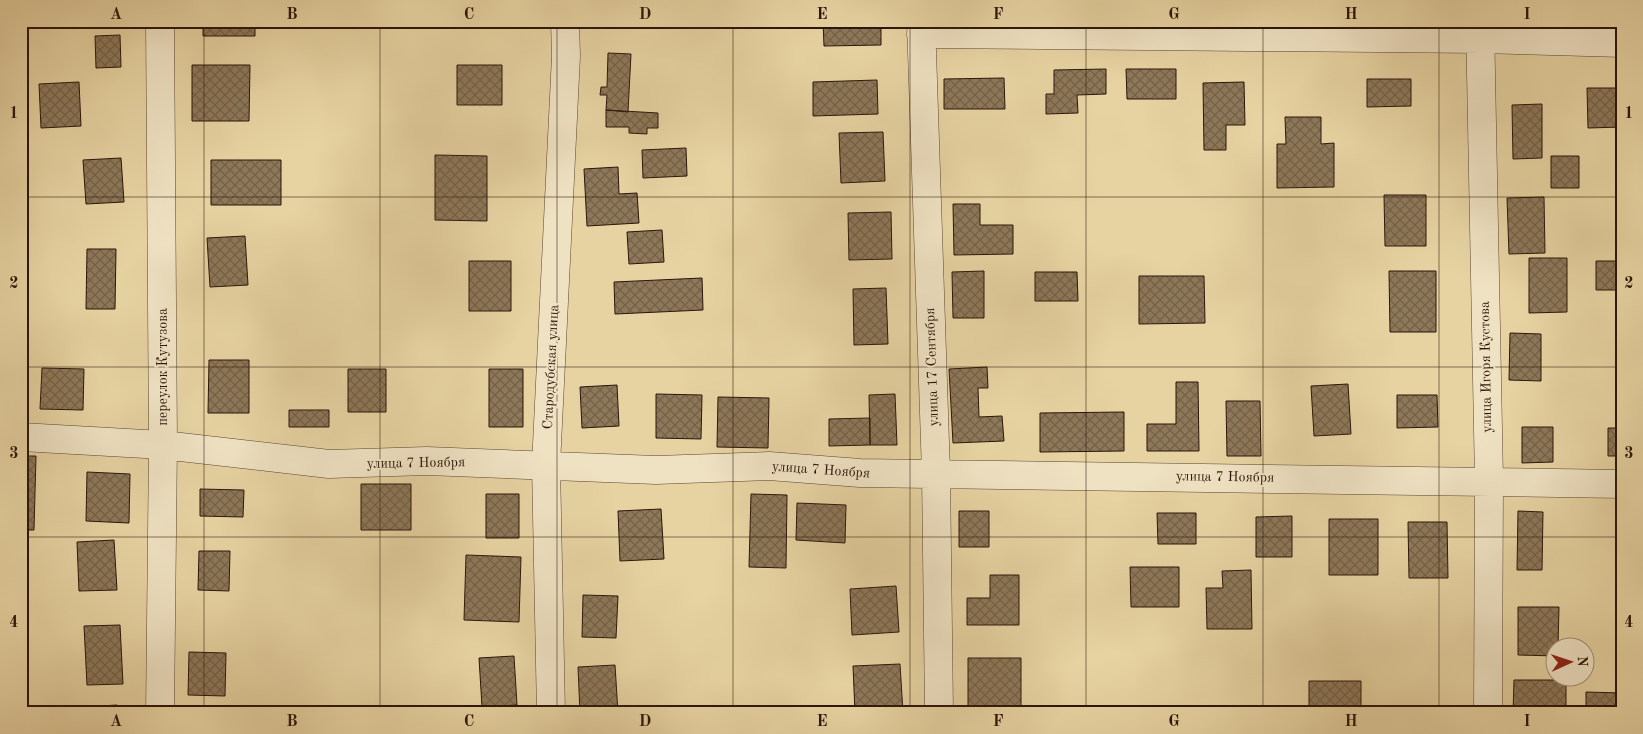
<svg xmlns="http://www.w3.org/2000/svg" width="1643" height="734" font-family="'Old Standard TT',serif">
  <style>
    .building { fill: url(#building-cross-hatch); stroke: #2c150a }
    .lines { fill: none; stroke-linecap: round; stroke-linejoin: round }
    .minor-casing { stroke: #5b4430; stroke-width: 29 }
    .minor { stroke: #efe2c3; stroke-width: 28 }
    .grid { fill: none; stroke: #2c150a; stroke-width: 1; stroke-opacity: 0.55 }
    .labels { text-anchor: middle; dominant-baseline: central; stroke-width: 4; stroke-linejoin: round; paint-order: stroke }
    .street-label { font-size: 14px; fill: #2c150a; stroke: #efe2c3 }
    .neatline { fill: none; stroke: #2c150a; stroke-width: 2 }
    .grid-label { font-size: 16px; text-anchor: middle; font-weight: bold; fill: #2c150a }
  </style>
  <defs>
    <pattern id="building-cross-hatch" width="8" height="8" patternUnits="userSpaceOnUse" patternTransform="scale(1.25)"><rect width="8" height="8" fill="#8d7859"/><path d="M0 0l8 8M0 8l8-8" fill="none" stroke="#736148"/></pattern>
  </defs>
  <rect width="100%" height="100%" fill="#e7d3a2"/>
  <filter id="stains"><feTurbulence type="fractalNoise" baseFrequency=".004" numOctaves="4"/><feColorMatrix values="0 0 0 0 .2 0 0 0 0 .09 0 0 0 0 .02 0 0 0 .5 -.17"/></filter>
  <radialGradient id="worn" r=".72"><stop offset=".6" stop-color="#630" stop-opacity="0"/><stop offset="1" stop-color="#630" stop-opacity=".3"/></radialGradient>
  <path class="building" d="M 203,21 L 255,21 L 255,36 L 203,36 Z
    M 464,21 L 509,21 L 509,24 L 464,24 Z
    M 823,21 L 881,21 L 881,45 L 824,46 Z
    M 120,35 L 121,67 L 96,68 L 95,36 Z
    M 608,53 L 631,54 L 628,112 L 606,110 L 607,95 L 600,95 L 601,87 L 607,87 Z
    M 192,65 L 250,65 L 249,121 L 192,121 Z
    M 457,65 L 502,65 L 502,105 L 457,105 Z
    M 1106,69 L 1106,94 L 1077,95 L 1078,113 L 1046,114 L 1046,94 L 1054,94 L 1054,70 Z
    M 1126,69 L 1176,69 L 1176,99 L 1127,99 Z
    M 1004,78 L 1005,109 L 944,109 L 944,79 Z
    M 1367,79 L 1411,79 L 1411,106 L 1367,107 Z
    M 877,80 L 878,114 L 813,116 L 813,82 Z
    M 79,82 L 81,126 L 41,128 L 39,84 Z
    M 1244,82 L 1245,125 L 1226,125 L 1226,150 L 1204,150 L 1203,83 Z
    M 1587,88 L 1622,88 L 1622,127 L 1588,128 Z
    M 1542,104 L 1542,158 L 1513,159 L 1512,105 Z
    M 606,110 L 658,113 L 658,128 L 647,128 L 647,134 L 629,133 L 629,127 L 606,127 Z
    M 1285,117 L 1321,117 L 1321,144 L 1334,143 L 1334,187 L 1277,188 L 1277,144 L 1286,144 Z
    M 883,132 L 885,181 L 841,183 L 839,133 Z
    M 686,148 L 687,176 L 643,178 L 642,150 Z
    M 435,155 L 487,156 L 487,221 L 435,220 Z
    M 1551,156 L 1579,156 L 1579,188 L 1551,188 Z
    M 121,158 L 124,202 L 86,204 L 83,160 Z
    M 211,160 L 281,160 L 281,205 L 211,205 Z
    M 618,167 L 619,194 L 637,193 L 639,223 L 587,226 L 584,169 Z
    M 1384,195 L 1426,195 L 1426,246 L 1385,246 Z
    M 1544,197 L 1545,253 L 1509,254 L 1507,198 Z
    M 953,204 L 980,204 L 980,225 L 1013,225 L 1013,254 L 954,255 Z
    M 891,212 L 892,259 L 849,260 L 848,213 Z
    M 662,230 L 664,262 L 629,264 L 627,232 Z
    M 245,236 L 248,285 L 210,287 L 207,238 Z
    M 87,249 L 116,249 L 115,309 L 86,309 Z
    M 1529,258 L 1567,258 L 1567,312 L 1529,313 Z
    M 469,261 L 511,261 L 511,311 L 469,311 Z
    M 1596,261 L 1622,261 L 1622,290 L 1596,290 Z
    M 984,271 L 984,318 L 953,318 L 952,272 Z
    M 1389,271 L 1436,271 L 1436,332 L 1390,332 Z
    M 1035,272 L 1077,272 L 1078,301 L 1035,301 Z
    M 1139,276 L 1204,276 L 1205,323 L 1139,324 Z
    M 702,278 L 703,310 L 615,314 L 614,282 Z
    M 886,288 L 888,344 L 854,345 L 853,289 Z
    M 1510,333 L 1541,334 L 1541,381 L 1509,380 Z
    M 209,360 L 249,360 L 249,413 L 208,413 Z
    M 987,367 L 988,388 L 978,388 L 979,417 L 1002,416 L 1004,441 L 953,443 L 949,369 Z
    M 42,368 L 84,369 L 83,410 L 40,409 Z
    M 348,369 L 386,369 L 386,412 L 348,412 Z
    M 489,369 L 523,369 L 523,427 L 489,427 Z
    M 1176,382 L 1198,382 L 1199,451 L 1147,451 L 1147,424 L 1176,424 Z
    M 1348,384 L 1351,434 L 1314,436 L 1311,386 Z
    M 617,385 L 619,426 L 582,428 L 580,387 Z
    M 656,394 L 702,395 L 701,439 L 656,438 Z
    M 895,394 L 897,445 L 870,445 L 869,395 Z
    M 1397,395 L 1437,395 L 1438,427 L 1397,428 Z
    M 718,397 L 769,398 L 768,448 L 717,447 Z
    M 1226,401 L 1260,401 L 1261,456 L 1227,456 Z
    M 289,410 L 329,410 L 329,427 L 289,427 Z
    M 1124,412 L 1124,451 L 1040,452 L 1040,413 Z
    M 870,418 L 870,445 L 829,446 L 829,419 Z
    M 1522,427 L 1553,427 L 1553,462 L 1522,463 Z
    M 1608,428 L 1622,428 L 1622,456 L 1608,456 Z
    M 21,456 L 36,456 L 34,530 L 21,530 Z
    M 87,472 L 130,474 L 129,523 L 86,521 Z
    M 361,484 L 411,484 L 411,530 L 361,530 Z
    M 200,489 L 244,490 L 243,517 L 200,516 Z
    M 486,494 L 519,494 L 519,538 L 486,538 Z
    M 751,494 L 787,495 L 786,568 L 749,567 Z
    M 797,503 L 846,505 L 845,543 L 796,540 Z
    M 661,509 L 664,559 L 620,561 L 618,511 Z
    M 959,511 L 989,511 L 989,547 L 959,547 Z
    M 1518,511 L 1543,512 L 1542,570 L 1517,570 Z
    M 1157,513 L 1196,513 L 1196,544 L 1158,544 Z
    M 1292,516 L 1292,557 L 1256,557 L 1256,517 Z
    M 1329,519 L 1378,519 L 1378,575 L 1329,575 Z
    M 1408,522 L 1447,522 L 1448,578 L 1409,578 Z
    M 114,540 L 117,590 L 79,591 L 77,542 Z
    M 199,551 L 230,551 L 229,591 L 198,590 Z
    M 466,555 L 521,557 L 519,622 L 464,620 Z
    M 1130,567 L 1179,567 L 1179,607 L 1131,607 Z
    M 1251,570 L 1252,629 L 1207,629 L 1206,588 L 1223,588 L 1222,571 Z
    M 990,575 L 1019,575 L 1019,625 L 967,625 L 967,598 L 990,598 Z
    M 896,586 L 899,632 L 852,635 L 850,589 Z
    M 583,595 L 618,596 L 616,638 L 582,637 Z
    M 1518,607 L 1559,607 L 1558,646 L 1556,646 L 1556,656 L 1518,655 Z
    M 120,625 L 123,684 L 87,685 L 84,626 Z
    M 189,652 L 226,653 L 225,696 L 188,695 Z
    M 514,656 L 517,705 L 482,707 L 479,658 Z
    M 968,658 L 1021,658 L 1021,709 L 968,709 Z
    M 900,664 L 903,713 L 855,713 L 853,666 Z
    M 615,665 L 618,713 L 580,713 L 578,667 Z
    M 1514,680 L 1566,680 L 1566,713 L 1513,713 Z
    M 1309,681 L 1361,681 L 1361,713 L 1309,713 Z
    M 1586,692 L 1622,693 L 1622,713 L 1586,713 Z
    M 117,705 L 118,713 L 85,713 L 84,707 Z"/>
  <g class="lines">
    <defs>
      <path id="minor" d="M 160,21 L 163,445 L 160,713
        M 921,21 L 936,473 L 939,713
        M 1480,22 L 1489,480 L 1488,713
        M 921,34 L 1480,39 L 1622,43
        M 21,437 L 163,445 L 329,464 L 427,461 L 656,470 L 769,466 L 860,473 L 1622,484
        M 551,713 L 546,465 L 566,56 L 565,21"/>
    </defs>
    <use href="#minor" class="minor-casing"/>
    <use href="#minor" class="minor"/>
  </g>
  <path class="grid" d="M 204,21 L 204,713M 380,21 L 380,713M 557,21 L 557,713M 733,21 L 733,713M 910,21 L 910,713M 1086,21 L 1086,713M 1263,21 L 1263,713M 1439,21 L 1439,713M 21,197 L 1622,197M 21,367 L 1622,367M 21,537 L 1622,537"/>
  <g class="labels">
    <g class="street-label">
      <text transform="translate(163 367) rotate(-90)">переулок Кутузова</text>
      <text transform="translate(551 367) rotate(-87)">Стародубская улица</text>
      <text transform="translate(932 367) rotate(-92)">улица 17 Сентября</text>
      <text transform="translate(1486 367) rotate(-91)">улица Игоря Кустова</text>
      <text transform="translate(416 463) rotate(-1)">улица 7 Ноября</text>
      <text transform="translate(821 470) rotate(4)">улица 7 Ноября</text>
      <text transform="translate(1225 477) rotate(1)">улица 7 Ноября</text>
    </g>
  </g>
  <rect width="1643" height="734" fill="none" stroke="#e7d3a2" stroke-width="55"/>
  <g transform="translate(1570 662) rotate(87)"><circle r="24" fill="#efe2c3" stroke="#a19079"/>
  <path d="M0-4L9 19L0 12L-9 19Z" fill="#8f2418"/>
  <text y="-8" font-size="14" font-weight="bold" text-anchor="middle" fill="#2c150a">N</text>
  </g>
  <rect x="28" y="28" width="1588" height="678" class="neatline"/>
  <g class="grid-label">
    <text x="116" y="19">A</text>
    <text x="292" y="19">B</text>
    <text x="469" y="19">C</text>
    <text x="645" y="19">D</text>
    <text x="822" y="19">E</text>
    <text x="998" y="19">F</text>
    <text x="1174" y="19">G</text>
    <text x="1351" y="19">H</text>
    <text x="1527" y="19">I</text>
    <text x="14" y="118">1</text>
    <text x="1629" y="118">1</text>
    <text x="14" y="288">2</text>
    <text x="1629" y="288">2</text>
    <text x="14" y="458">3</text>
    <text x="1629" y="458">3</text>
    <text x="14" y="627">4</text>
    <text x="1629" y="627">4</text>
    <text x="116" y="726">A</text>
    <text x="292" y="726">B</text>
    <text x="469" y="726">C</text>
    <text x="645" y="726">D</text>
    <text x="822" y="726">E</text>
    <text x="998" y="726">F</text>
    <text x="1174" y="726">G</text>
    <text x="1351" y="726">H</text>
    <text x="1527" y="726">I</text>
  </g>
  <rect width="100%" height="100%" filter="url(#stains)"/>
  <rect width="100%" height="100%" fill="url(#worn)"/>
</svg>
